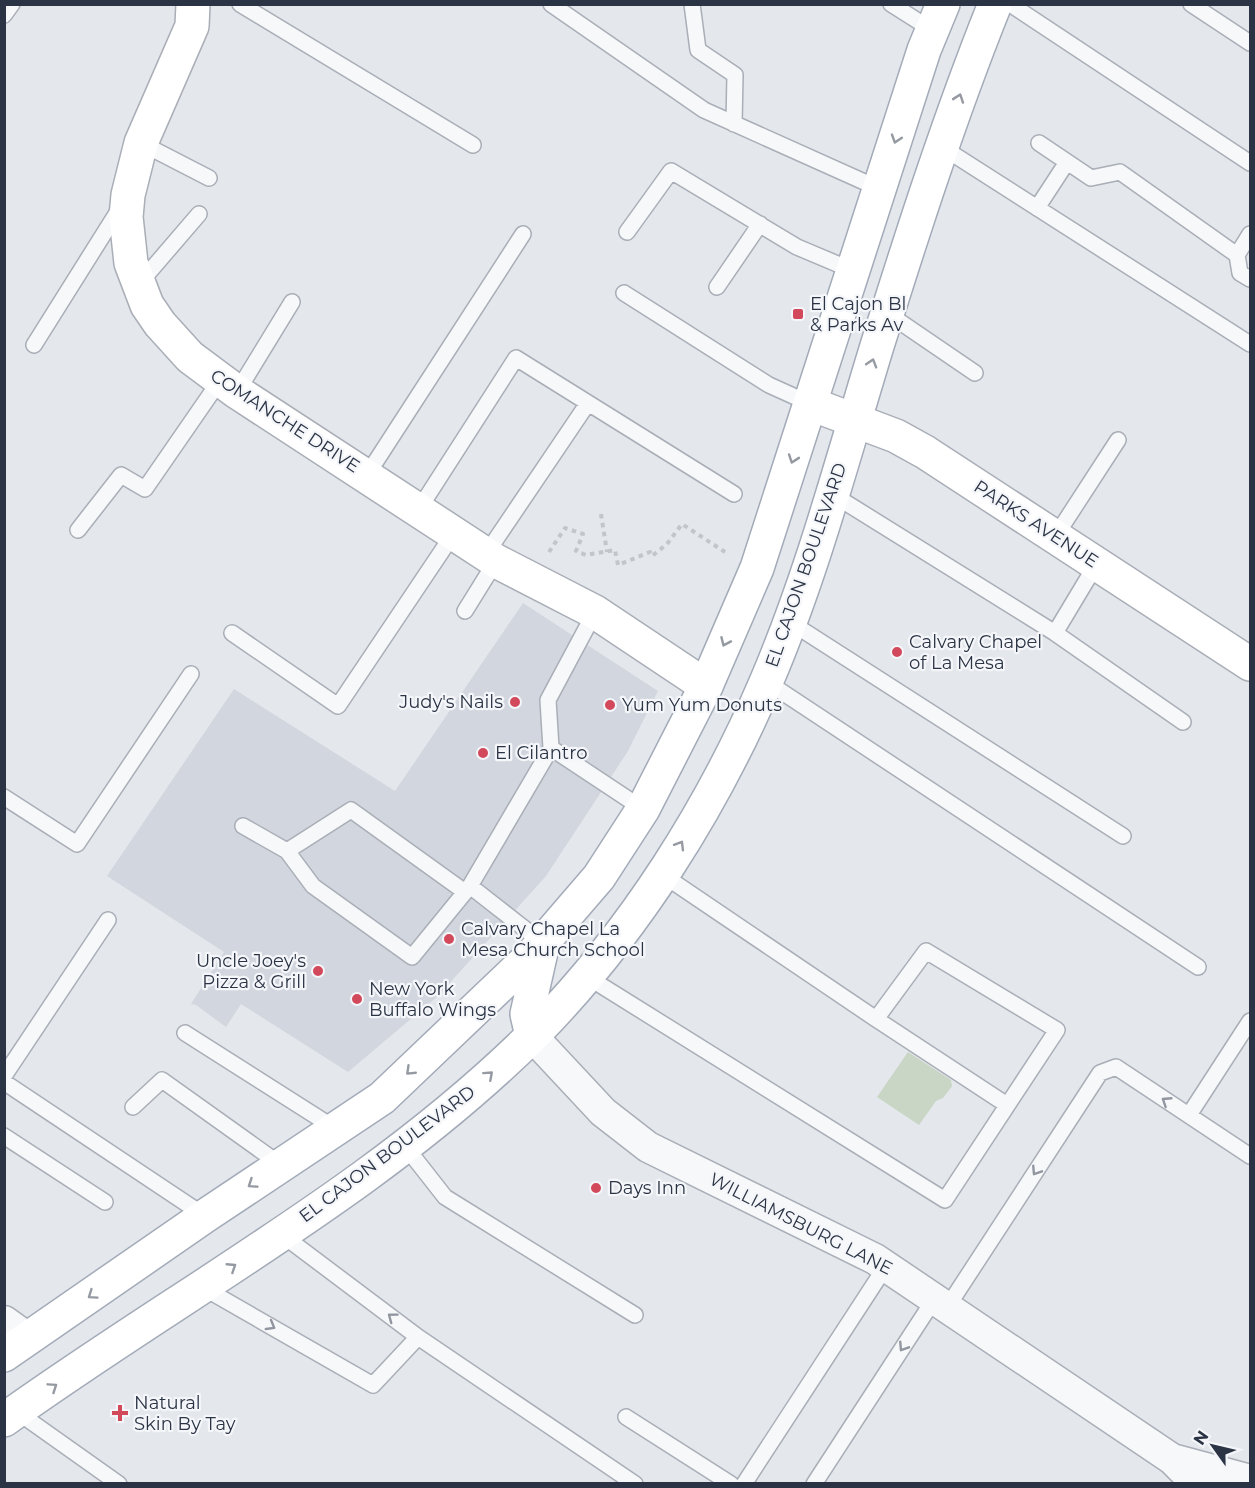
<svg xmlns="http://www.w3.org/2000/svg" width="1255" height="1488" font-family="Montserrat,sans-serif">
  <style>
    .built { fill: #d2d6de }
    .green { fill: #c9d6c5 }
    .lines { fill: none; stroke-linecap: round; stroke-linejoin: round }
    .lane-casing { stroke: #a9aeb7; stroke-width: 18 }
    .street-casing { stroke: #a9aeb7; stroke-width: 33 }
    .secondary-casing { stroke: #a9aeb7; stroke-width: 36 }
    .primary-casing { stroke: #a3abb8; stroke-width: 36 }
    .path { stroke: #c2c5cb; stroke-width: 4; stroke-dasharray: 4.5 4.5; stroke-linecap: butt }
    .lane { stroke: #f7f8fa; stroke-width: 15 }
    .street { stroke: #f7f8fa; stroke-width: 30 }
    .secondary { stroke: #fff; stroke-width: 33 }
    .primary { stroke: #fff; stroke-width: 33 }
    .oneway { stroke: #959aa2 }
    .oneway2 { stroke: #9196a0 }
    .poi-dot { fill: #d1495b; stroke: #f4f6f9; stroke-width: 2 }
    .labels { text-anchor: middle; dominant-baseline: central; stroke-width: 4.5; stroke-linejoin: round; paint-order: stroke }
    .poi-label { font-size: 18px; fill: #2b3445; stroke: #f4f6f9; text-anchor: start }
    .street-label { font-size: 18px; fill: #2b3445; stroke: #f4f6f9 }
  </style>
  <rect width="100%" height="100%" fill="#e4e7ec"/>
  <path class="built" d="M 523,603 L 658,691 L 628,751 L 546,876 L 438,996 L 348,1072 L 241,1004 L 226,1027 L 196,1005 L 191,1004 L 224,952 L 107,876 L 234,689 L 395,791 Z"/>
  <path class="green" d="M 908,1052 L 951,1080 L 952,1086 L 943,1098 L 936,1101 L 919,1125 L 877,1097 Z"/>
  <g class="lines">
    <defs>
      <path id="lane" d="M 240,4 L 473,145
        M 551,4 L 704,110 L 880,189
        M 692,4 L 698,50 L 735,75 L 734,124
        M 891,4 L 932,30
        M 1010,4 L 1250,163
        M 1191,4 L 1250,43
        M 4,15 L 12,4
        M 141,143 L 209,178
        M 1039,143 L 1091,178 L 1120,172 L 1237,255
        M 942,147 L 1250,344
        M 1037,208 L 1067,162
        M 627,232 L 671,171 L 797,247 L 854,271
        M 1250,234 L 1237,255 L 1240,273 L 1250,279
        M 138,285 L 199,214
        M 717,287 L 760,224
        M 624,293 L 769,385 L 811,404
        M 887,313 L 975,373
        M 34,345 L 120,208
        M 237,392 L 292,302
        M 367,475 L 523,234
        M 832,494 L 1055,633 L 1097,563
        M 419,509 L 516,358 L 734,494
        M 78,530 L 121,475 L 145,489 L 221,379
        M 1055,537 L 1118,440
        M 486,554 L 588,403
        M 465,611 L 496,561
        M 595,612 L 548,700 L 551,748 L 643,809
        M 790,622 L 1123,836
        M 232,633 L 338,706 L 454,533
        M 1055,633 L 1183,722
        M 767,682 L 1198,967
        M 4,797 L 77,844 L 191,674
        M 243,826 L 287,851
        M 663,875 L 876,1019
        M 465,892 L 351,810 L 287,851 L 313,886 L 412,957 L 470,886
        M 543,943 L 470,886 L 551,748
        M 586,976 L 945,1200 L 1057,1030 L 926,951 L 876,1019 L 1007,1105
        M 185,1033 L 336,1129
        M 4,1076 L 108,920
        M 4,1082 L 205,1216
        M 133,1107 L 162,1080 L 281,1165
        M 1189,1115 L 1250,1021
        M 4,1136 L 105,1202
        M 405,1146 L 445,1197 L 635,1315
        M 202,1287 L 373,1385 L 418,1337 L 281,1234
        M 948,1306 L 1100,1073 L 1116,1067 L 1250,1156
        M 418,1337 L 635,1484
        M 16,1411 L 119,1484
        M 626,1417 L 731,1484
        M 744,1484 L 886,1266
        M 814,1484 L 935,1298"/>
      <path id="street" d="M 532,1036 L 603,1112 L 648,1147 L 875,1259 L 1172,1459
        M 4,1321 L 29,1339
        M 1197,1484 L 1172,1459 L 1250,1480"/>
      <path id="secondary" d="M 193,4 L 192,26 L 141,143 L 128,195 L 126,217 L 131,263 L 147,305 L 160,324 L 190,357 L 237,392 L 496,561 L 595,612 L 706,686
        M 811,404 L 896,436 L 925,452 L 1250,664"/>
      <path id="primary" d="M 532,1036 L 527,1014 L 543,943
        M 4,1355 L 205,1216 L 382,1098 L 531,956 L 599,877 L 643,809 L 706,686 L 757,568 L 924,50 L 943,4
        M 4,1420 C 182,1292 380,1188 536,1032 C 634,932 712,809 767,680 C 813,572 843,457 877,346 C 913,231 950,116 995,4"/>
    </defs>
    <use href="#lane" class="lane-casing"/>
    <use href="#street" class="street-casing"/>
    <use href="#secondary" class="secondary-casing"/>
    <use href="#primary" class="primary-casing"/>
    <path class="path" d="M 601,514 L 607,552
      M 549,552 L 565,528 L 583,534 L 576,551 L 586,555 L 615,550 L 618,565 L 650,552 L 652,556 L 667,544 L 682,524 L 725,552"/>
    <use href="#lane" class="lane"/>
    <use href="#street" class="street"/>
    <use href="#secondary" class="secondary"/>
    <use href="#primary" class="primary"/>
  </g>
  <defs><path id="oneway-chevron" d="M-2-3.5L2.5 0L-2 3.5" fill="none" stroke-width="1.6" stroke-linecap="round" stroke-linejoin="round" transform="scale(1.5)"/></defs>
  <g class="oneway">
    <use href="#oneway-chevron" transform="translate(959 98) rotate(-71)"/>
    <use href="#oneway-chevron" transform="translate(896 139) rotate(108)"/>
    <use href="#oneway-chevron" transform="translate(872 363) rotate(-73)"/>
    <use href="#oneway-chevron" transform="translate(793 459) rotate(109)"/>
    <use href="#oneway-chevron" transform="translate(725 642) rotate(114)"/>
    <use href="#oneway-chevron" transform="translate(680 845) rotate(-59)"/>
    <use href="#oneway-chevron" transform="translate(410 1071) rotate(136)"/>
    <use href="#oneway-chevron" transform="translate(489 1075) rotate(-42)"/>
    <use href="#oneway-chevron" transform="translate(252 1184) rotate(146)"/>
    <use href="#oneway-chevron" transform="translate(232 1267) rotate(-33)"/>
    <use href="#oneway-chevron" transform="translate(92 1295) rotate(145)"/>
    <use href="#oneway-chevron" transform="translate(53 1387) rotate(-34)"/>
  </g>
  <g class="oneway2">
    <use href="#oneway-chevron" transform="translate(1166 1101) rotate(-147)"/>
    <use href="#oneway-chevron" transform="translate(1036 1171) rotate(123)"/>
    <use href="#oneway-chevron" transform="translate(392 1317) rotate(-143)"/>
    <use href="#oneway-chevron" transform="translate(271 1326) rotate(30)"/>
    <use href="#oneway-chevron" transform="translate(903 1347) rotate(123)"/>
  </g>
  <g class="poi-dot">
    <rect x="792" y="308" width="12" height="12" rx="3"/>
    <circle cx="897" cy="652" r="6"/>
    <circle cx="515" cy="702" r="6"/>
    <circle cx="610" cy="705" r="6"/>
    <circle cx="483" cy="753" r="6"/>
    <circle cx="449" cy="939" r="6"/>
    <circle cx="318" cy="971" r="6"/>
    <circle cx="357" cy="999" r="6"/>
    <circle cx="596" cy="1188" r="6"/>
    <path d="M117 1404h6v6h6v6h-6v6h-6v-6h-6v-6h6z"/>
  </g>
  <g class="labels">
    <g class="poi-label">
      <text x="810" y="304">El Cajon Bl<tspan x="810" dy="21">&amp; Parks Av</tspan></text>
      <text x="909" y="642">Calvary Chapel<tspan x="909" dy="21">of La Mesa</tspan></text>
      <text x="503" y="702" text-anchor="end">Judy's Nails</text>
      <text x="622" y="705">Yum Yum Donuts</text>
      <text x="495" y="753">El Cilantro</text>
      <text x="461" y="929">Calvary Chapel La<tspan x="461" dy="21">Mesa Church School</tspan></text>
      <text x="306" y="961" text-anchor="end">Uncle Joey's<tspan x="306" dy="21">Pizza &amp; Grill</tspan></text>
      <text x="369" y="989">New York<tspan x="369" dy="21">Buffalo Wings</tspan></text>
      <text x="608" y="1188">Days Inn</text>
      <text x="134" y="1403">Natural<tspan x="134" dy="21">Skin By Tay</tspan></text>
    </g>
    <g class="street-label">
      <text transform="translate(285 421) rotate(33)">COMANCHE DRIVE</text>
      <text transform="translate(1036 524) rotate(33)">PARKS AVENUE</text>
      <text transform="translate(806 565) rotate(-71)">EL CAJON BOULEVARD</text>
      <text transform="translate(387 1154) rotate(-37)">EL CAJON BOULEVARD</text>
      <text transform="translate(801 1224) rotate(27)">WILLIAMSBURG LANE</text>
    </g>
  </g>
  <rect width="1255" height="1488" fill="none" stroke="#2b3445" stroke-width="12"/>
  <g transform="translate(1213 1446) rotate(304)" stroke="#f4f6f9" stroke-width="4.5" paint-order="stroke">
  <path d="M0-4.5L10 22L0 15L-10 22Z" fill="#2b3445"/>
  <text y="-9" font-size="16" font-weight="bold" text-anchor="middle" fill="#2b3445">N</text>
  </g>
</svg>
